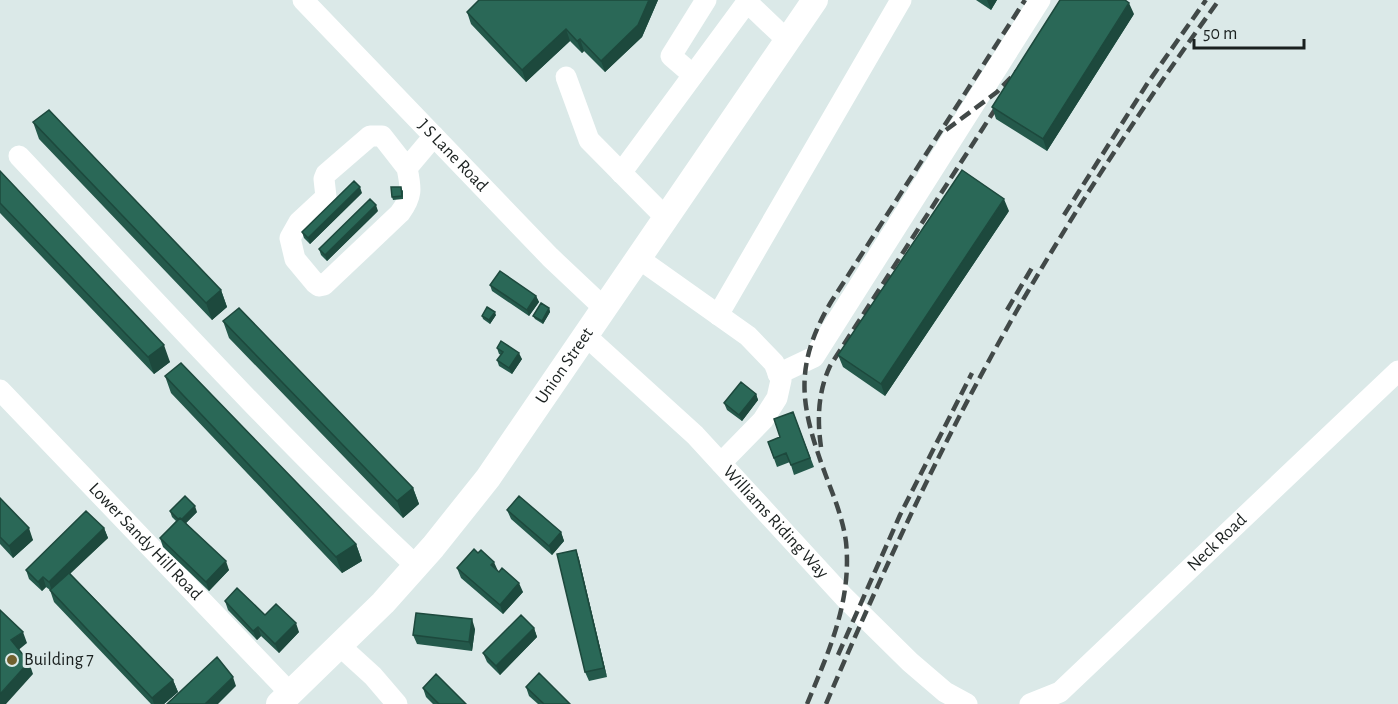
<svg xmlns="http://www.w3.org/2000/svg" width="1398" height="704" font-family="'Alegreya Sans',sans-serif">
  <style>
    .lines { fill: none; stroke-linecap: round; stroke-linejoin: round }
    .minor { stroke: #fff; stroke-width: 21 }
    .major { stroke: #fff; stroke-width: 26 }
    .rail { stroke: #424948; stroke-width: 4.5; stroke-dasharray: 12 6; stroke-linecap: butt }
    .wall { fill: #24594b }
    .shaded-wall { fill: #1d493d }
    .building { fill: #2a6857; stroke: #1d493d; stroke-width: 1.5 }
    .poi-dot { fill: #71612f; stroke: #dbe9e8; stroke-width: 2 }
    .labels { text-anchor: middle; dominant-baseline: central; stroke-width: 6; stroke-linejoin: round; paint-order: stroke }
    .street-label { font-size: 18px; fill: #1a201f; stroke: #dbe9e8 }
    .poi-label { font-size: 18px; fill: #1a201f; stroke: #dbe9e8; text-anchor: start }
  </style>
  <rect width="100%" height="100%" fill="#dbe9e8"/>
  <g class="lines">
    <g class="minor">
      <path id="s1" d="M 303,0 L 550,257 L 604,308"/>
      <path d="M 693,75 L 671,56 L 706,0"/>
      <path d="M 566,77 L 589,140 L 666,218"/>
      <path d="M 19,156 C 149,294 277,435 415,565"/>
      <path d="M 407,168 L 382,136 L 370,136 L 326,174 L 324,179 L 326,197 L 299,222 L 290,238 L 295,259 L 315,283 L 319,286 L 324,285 L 400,213 C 413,195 411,188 407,168 L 434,136"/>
      <path d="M 621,173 L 747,2 L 787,40"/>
      <path d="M 638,258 L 748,336 L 774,363 L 781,380 L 777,398 L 763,420 L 721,463"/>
      <path d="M 718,315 L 901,0"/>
      <path id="s2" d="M 586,336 L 695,435 L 844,597 L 910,662 L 945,692 L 967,704"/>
      <path d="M 778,374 L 814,357 L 1040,0"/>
      <path id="s3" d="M 0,390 L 290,693"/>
      <path d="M 340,646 L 373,676 L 397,704"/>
      <path id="s4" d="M 1030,704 L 1060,692 L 1398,371"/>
    </g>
    <path class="major" id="s5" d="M 279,704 L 383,603 L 433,547 L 488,478 L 815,0"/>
    <path class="rail" d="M 946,130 L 997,92 L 1019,69
      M 1064,215 L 1147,84 L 1206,0
      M 1007,310 L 1033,266
      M 821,447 C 817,419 818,392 830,366 L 1003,97
      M 838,655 L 900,515 L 972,373
      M 807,704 C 829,651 852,601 846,542 C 843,519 834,497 826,476 C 801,408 792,368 831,302 L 1025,0
      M 826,704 C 883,570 944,438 1016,312 C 1078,204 1146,101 1219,0"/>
  </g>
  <path class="wall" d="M 479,0 L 658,0 L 642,37 L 605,72 L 584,51 L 582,53 L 570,41 L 526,82 L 471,24 L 467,12 Z
    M 976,0 L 997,0 L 991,10 Z
    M 1134,14 L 1047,151 L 996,119 L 992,107 Z
    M 33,122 L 221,290 L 227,307 L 212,320 L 39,139 Z
    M 0,171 L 170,362 L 154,374 L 0,213 Z
    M 403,190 L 403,199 L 393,200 L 392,197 Z
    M 362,193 L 310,244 L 304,238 L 302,232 Z
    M 378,211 L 327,261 L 321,255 L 319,249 Z
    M 1009,211 L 885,396 L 843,367 L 838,355 Z
    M 490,285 L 536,296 L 539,302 L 529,316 L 492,291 Z
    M 549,308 L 550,312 L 543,324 L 535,319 L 533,316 Z
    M 496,315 L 490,324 L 483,319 L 482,316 Z
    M 223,321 L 413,488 L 419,504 L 403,518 L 229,338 Z
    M 497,348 L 522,359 L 512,374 L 499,366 L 497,360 L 501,355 L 499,354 Z
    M 165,376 L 356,544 L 362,561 L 342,573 L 171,393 Z
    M 756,394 L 758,400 L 742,421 L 727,410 L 724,403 Z
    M 793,412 L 814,467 L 794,475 L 790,462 L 777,467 L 768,442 L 780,437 Z
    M 0,498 L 33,540 L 13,558 L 0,544 Z
    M 507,510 L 561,532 L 564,541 L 552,555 L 511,519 Z
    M 170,511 L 197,512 L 186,523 L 229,570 L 209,591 L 163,547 L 160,538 L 176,521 L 172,517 Z
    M 104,528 L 108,538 L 70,573 L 173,680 L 178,692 L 164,704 L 151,704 L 54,602 L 50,590 L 46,587 L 42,591 L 29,579 L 26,570 Z
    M 576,550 L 579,559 L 607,677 L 589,681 L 585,672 Z
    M 457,568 L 497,571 L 523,592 L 503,614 L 461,578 Z
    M 225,601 L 265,615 L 299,632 L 279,653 L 261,636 L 257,640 L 228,610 Z
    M 534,628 L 537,637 L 500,675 L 487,662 L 483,653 Z
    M 475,629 L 472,651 L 417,644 L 413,635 Z
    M 526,687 L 570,704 L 538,704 L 529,696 Z
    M 423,688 L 466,704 L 433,704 L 426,697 Z"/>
  <path class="shaded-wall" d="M 649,0 L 658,0 L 642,37 L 605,72 L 601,61 Z
    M 987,0 L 997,0 L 991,10 Z
    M 1129,3 L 1134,14 L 1047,151 L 1043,139 Z
    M 566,29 L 570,41 L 526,82 L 522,70 Z
    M 580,39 L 584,51 L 582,53 L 577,41 Z
    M 360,187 L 362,193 L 310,244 L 308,238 Z
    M 1004,199 L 1009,211 L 885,396 L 881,384 Z
    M 376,205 L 378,211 L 327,261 L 325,255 Z
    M 221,290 L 227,307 L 212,320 L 206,303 Z
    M 536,296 L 539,302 L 529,316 L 527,310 Z
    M 549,308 L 550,312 L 543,324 L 542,321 Z
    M 495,312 L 496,315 L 490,324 L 489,320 Z
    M 164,345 L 170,362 L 154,374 L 148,357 Z
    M 519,353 L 522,359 L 512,374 L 509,368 Z
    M 756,394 L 758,400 L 742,421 L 739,415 Z
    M 413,488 L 419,504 L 403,518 L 397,501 Z
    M 195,506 L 197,512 L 182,527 L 180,521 Z
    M 29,528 L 33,540 L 13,558 L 9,546 Z
    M 104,528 L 108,538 L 52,591 L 49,582 Z
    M 561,532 L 564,541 L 552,555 L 549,546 Z
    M 356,544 L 362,561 L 342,573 L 336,557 Z
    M 576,550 L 579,559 L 607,677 L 604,668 Z
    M 226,561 L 229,570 L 209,591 L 206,582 Z
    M 494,562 L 498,571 L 491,565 Z
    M 43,577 L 46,587 L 42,591 L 38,582 Z
    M 519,583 L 523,592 L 503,614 L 500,605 Z
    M 472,619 L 475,629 L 472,651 L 469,642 Z
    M 296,623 L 299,632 L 279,653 L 275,644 Z
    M 258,627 L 261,636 L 257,640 L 253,631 Z
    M 534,628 L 537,637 L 500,675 L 496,666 Z
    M 23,632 L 27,643 L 16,652 L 11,640 Z
    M 29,662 L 33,674 L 6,704 L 0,704 L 0,694 Z
    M 233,677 L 236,686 L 218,704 L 205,704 Z
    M 173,680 L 178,692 L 164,704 L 154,704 L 152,698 Z"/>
  <path class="building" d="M 479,0 L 649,0 L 638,25 L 601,61 L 580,39 L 577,41 L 566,29 L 522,70 L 467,12 Z
    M 1060,0 L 1125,0 L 1129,3 L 1043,139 L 992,107 Z
    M 49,110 L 221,290 L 206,303 L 33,122 Z
    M 962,170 L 1004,199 L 881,384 L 838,355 Z
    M 0,171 L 164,345 L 148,357 L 0,203 Z
    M 354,181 L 360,187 L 308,238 L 302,232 Z
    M 391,187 L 401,187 L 402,196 L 392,197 Z
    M 370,199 L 376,205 L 325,255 L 319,249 Z
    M 500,271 L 536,296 L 527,310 L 490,285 Z
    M 541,303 L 549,308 L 542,321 L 533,316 Z
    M 487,307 L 495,312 L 489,320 L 482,316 Z
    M 239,308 L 413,488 L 397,501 L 223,321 Z
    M 501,341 L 519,353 L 509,368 L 497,360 L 503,352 L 497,348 Z
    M 181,363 L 356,544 L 336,557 L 165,376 Z
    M 741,382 L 756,394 L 739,415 L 724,403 Z
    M 793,412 L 810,458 L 791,465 L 786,453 L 774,458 L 768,442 L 780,437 L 774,419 Z
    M 185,496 L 195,506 L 182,519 L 180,518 L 178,519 L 170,511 Z
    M 519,496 L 561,532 L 549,546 L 507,510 Z
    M 0,498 L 29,528 L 9,546 L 0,537 Z
    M 86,511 L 104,528 L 49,582 L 43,577 L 38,582 L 26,570 Z
    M 180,518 L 226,561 L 206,582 L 160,538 Z
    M 474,549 L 478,553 L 481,550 L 494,562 L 491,565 L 499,572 L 502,568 L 519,583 L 500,605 L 457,568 Z
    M 576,550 L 604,668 L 585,672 L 557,554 Z
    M 69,573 L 173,680 L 152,698 L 50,590 Z
    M 237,588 L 265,615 L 276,604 L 296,623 L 275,644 L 258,627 L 253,631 L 225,601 Z
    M 0,610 L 23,632 L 11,640 L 29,662 L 0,694 Z
    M 416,613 L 472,619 L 469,642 L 413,635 Z
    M 521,615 L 534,628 L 496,666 L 483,653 Z
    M 217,657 L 233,677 L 205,704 L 167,704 Z
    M 539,673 L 570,704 L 544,704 L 526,687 Z
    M 436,674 L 466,704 L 439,704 L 423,688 Z"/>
  <circle class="poi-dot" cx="12" cy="660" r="6"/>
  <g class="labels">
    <g class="street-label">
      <text stroke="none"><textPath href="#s1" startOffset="216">J S Lane Road</textPath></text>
      <text stroke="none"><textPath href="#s5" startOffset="444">Union Street</textPath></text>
      <text stroke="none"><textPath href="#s2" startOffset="266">Williams Riding Way</textPath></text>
      <text stroke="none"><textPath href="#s3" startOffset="210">Lower Sandy Hill Road</textPath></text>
      <text stroke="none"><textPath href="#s4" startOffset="249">Neck Road</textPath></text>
    </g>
    <g class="poi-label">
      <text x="24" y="660">Building 7</text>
    </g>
  </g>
  <path d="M1194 39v9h110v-9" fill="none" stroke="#1a201f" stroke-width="3"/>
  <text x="1203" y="39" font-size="18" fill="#1a201f" stroke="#dbe9e8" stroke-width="4.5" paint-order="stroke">50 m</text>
</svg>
